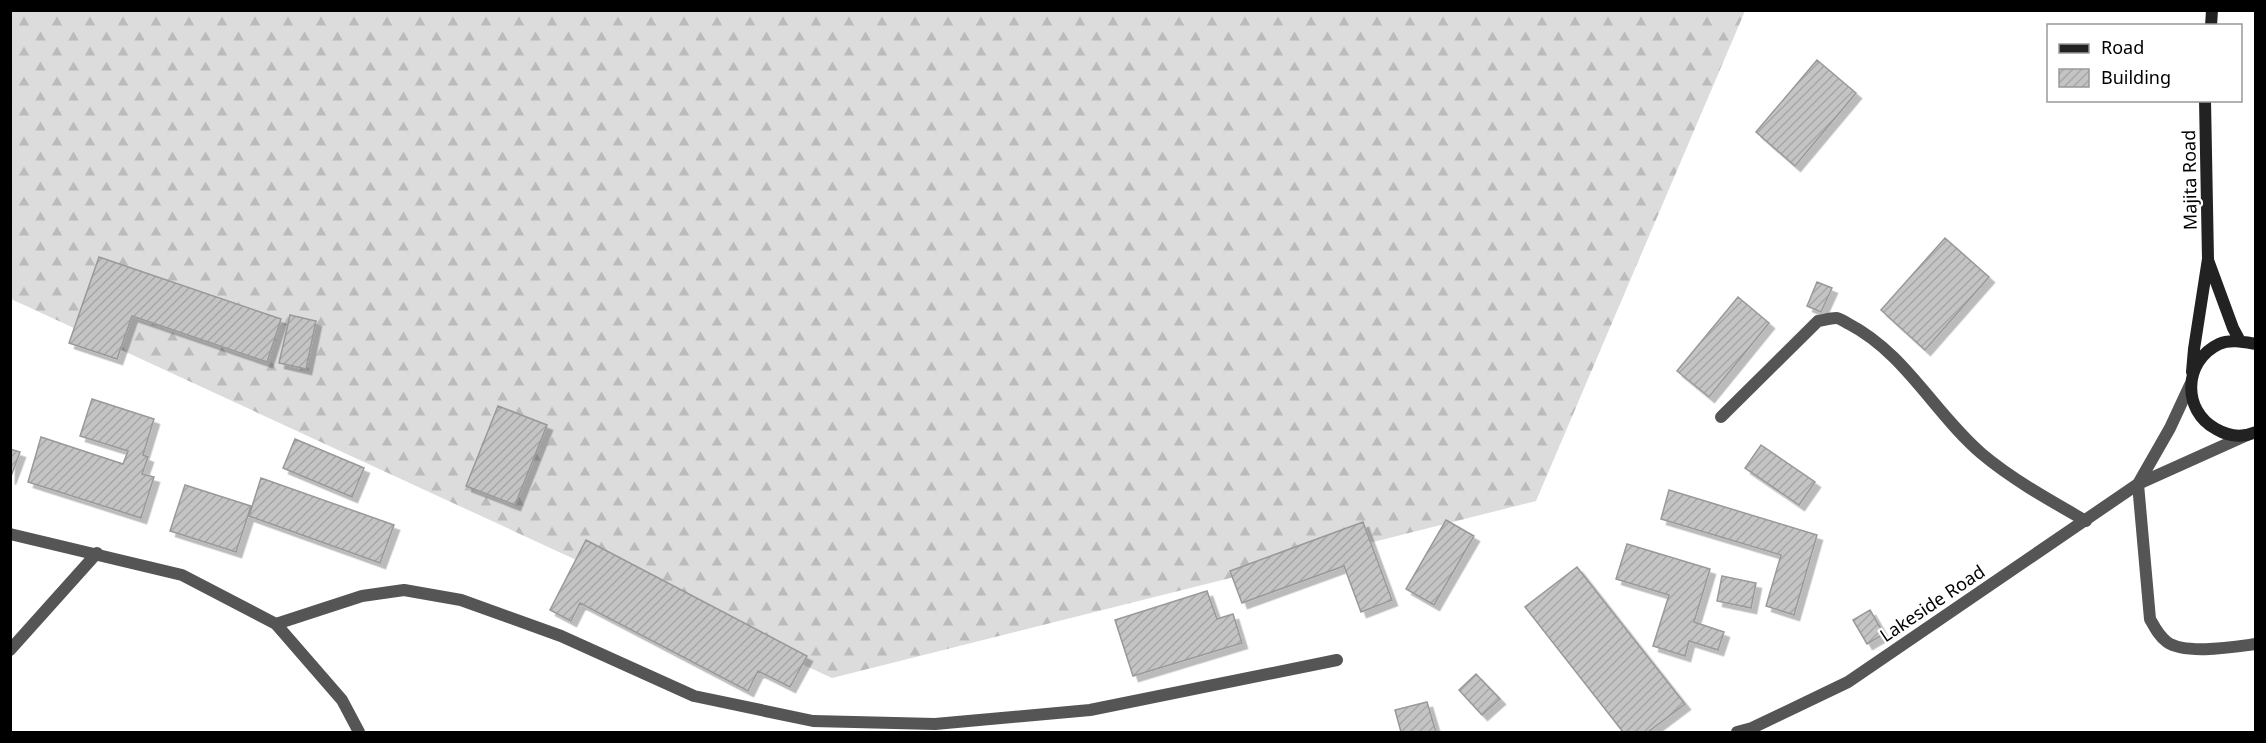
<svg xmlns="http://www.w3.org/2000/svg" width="2266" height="743" font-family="'Noto Sans',sans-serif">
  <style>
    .forest { fill: url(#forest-firs) }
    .building { fill: url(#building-hatch); stroke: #999; stroke-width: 1.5; filter: url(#shadow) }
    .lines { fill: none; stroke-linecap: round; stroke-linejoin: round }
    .minor { stroke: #555; stroke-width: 12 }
    .tertiary { stroke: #555; stroke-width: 12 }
    .secondary { stroke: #222; stroke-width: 12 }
    .labels { text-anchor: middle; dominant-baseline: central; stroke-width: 4.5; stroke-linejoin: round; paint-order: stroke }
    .street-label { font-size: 18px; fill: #000; stroke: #fff }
  </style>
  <defs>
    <pattern id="forest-firs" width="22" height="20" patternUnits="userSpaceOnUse" patternTransform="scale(1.5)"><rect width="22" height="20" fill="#dcdcdc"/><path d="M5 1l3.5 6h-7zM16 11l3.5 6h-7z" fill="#bbb"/></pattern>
    <pattern id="building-hatch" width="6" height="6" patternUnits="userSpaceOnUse" patternTransform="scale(1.5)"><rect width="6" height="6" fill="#c4c4c4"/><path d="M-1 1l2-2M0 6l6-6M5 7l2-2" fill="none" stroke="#a7a7a7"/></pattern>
    <filter id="shadow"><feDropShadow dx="5.5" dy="5.5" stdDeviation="0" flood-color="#0004"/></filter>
  </defs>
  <rect width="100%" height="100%" fill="#fff"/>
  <path class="forest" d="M 11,11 L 1745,11 L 1536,501 L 832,678 L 11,299 Z"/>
  <path class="building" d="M 1817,60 L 1856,93 L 1795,166 L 1756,132 Z
    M 1945,238 L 1989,277 L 1925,350 L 1881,310 Z
    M 99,257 L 281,319 L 267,362 L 132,316 L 117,359 L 69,343 Z
    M 1817,282 L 1832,288 L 1821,312 L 1807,306 Z
    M 1738,297 L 1769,323 L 1709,397 L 1677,371 Z
    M 290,315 L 316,321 L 306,369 L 279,363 Z
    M 92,399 L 154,419 L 143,455 L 148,457 L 142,474 L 154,477 L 141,518 L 28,482 L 41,437 L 123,464 L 128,451 L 80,436 Z
    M 498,406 L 547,425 L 515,505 L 466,486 Z
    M 295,439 L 364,468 L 352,497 L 283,468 Z
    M 1761,445 L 1815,482 L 1799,505 L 1745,468 Z
    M 10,449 L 20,452 L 10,479 Z
    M 261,478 L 394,525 L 380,563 L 249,516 Z
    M 185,485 L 251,506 L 236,552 L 170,531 Z
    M 1669,490 L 1817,535 L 1794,615 L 1766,606 L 1781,555 L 1661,519 Z
    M 1446,520 L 1474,536 L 1434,605 L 1406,589 Z
    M 1363,522 L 1392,600 L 1361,612 L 1344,566 L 1242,603 L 1230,571 Z
    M 586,540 L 807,656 L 790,687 L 758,671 L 748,691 L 580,603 L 571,621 L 550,610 Z
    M 1627,544 L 1710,569 L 1694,622 L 1724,632 L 1718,650 L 1689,641 L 1685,656 L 1653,646 L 1669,595 L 1616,579 Z
    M 1577,567 L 1685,704 L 1648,732 L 1623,732 L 1525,607 Z
    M 1722,576 L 1756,583 L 1751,608 L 1717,601 Z
    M 1207,591 L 1217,619 L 1233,614 L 1242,643 L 1133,676 L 1115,620 Z
    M 1870,610 L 1884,634 L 1867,644 L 1853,620 Z
    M 1476,674 L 1500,699 L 1482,715 L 1459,690 Z
    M 1427,702 L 1436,732 L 1401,732 L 1395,710 Z"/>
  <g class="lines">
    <path class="minor" d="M 1721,417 L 1818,321 C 1824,320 1831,318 1836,318 C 1840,318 1845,322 1849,324 C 1905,353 1935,414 1982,454 C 2013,480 2051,501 2086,521
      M 2138,484 L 2150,619 C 2155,628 2159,636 2167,642 C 2185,655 2233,647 2256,644
      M 276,624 L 362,596 L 404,590 L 461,600 L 561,636 L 694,696 L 813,721 L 935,724 L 1090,710 L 1337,660
      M 10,650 L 97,553"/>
    <path class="tertiary" d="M 2138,484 L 2170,428 L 2190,385
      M 10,534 L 182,575 L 276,624 L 342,700 L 359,732
      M 1737,732 L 1752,728 L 1848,682 L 2138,484 L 2247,435"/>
    <path class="secondary" d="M 2211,26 L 2212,10
      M 2208,260 L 2233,328 L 2240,341
      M 2256,344 C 2244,342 2230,339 2219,344 C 2183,361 2182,411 2216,429 C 2228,436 2242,438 2256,432
      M 2192,372 L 2194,349 L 2208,259 L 2205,100"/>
  </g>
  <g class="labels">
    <g class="street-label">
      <text transform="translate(2189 180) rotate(-91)">Majita Road</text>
      <text transform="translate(1932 603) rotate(-34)">Lakeside Road</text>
    </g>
  </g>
  <rect width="2266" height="743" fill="none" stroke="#000000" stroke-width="24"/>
  <rect x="2047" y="24" width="195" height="78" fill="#ffffff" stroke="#999999" stroke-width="1.5"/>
  <rect x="2059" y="44" width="30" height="9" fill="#222222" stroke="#999999" stroke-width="1.5"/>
  <text x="2101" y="54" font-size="18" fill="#000000">Road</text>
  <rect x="2059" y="69" width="30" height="18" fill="url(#building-hatch)" stroke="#999999" stroke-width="1.5"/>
  <text x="2101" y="84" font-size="18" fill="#000000">Building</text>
</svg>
